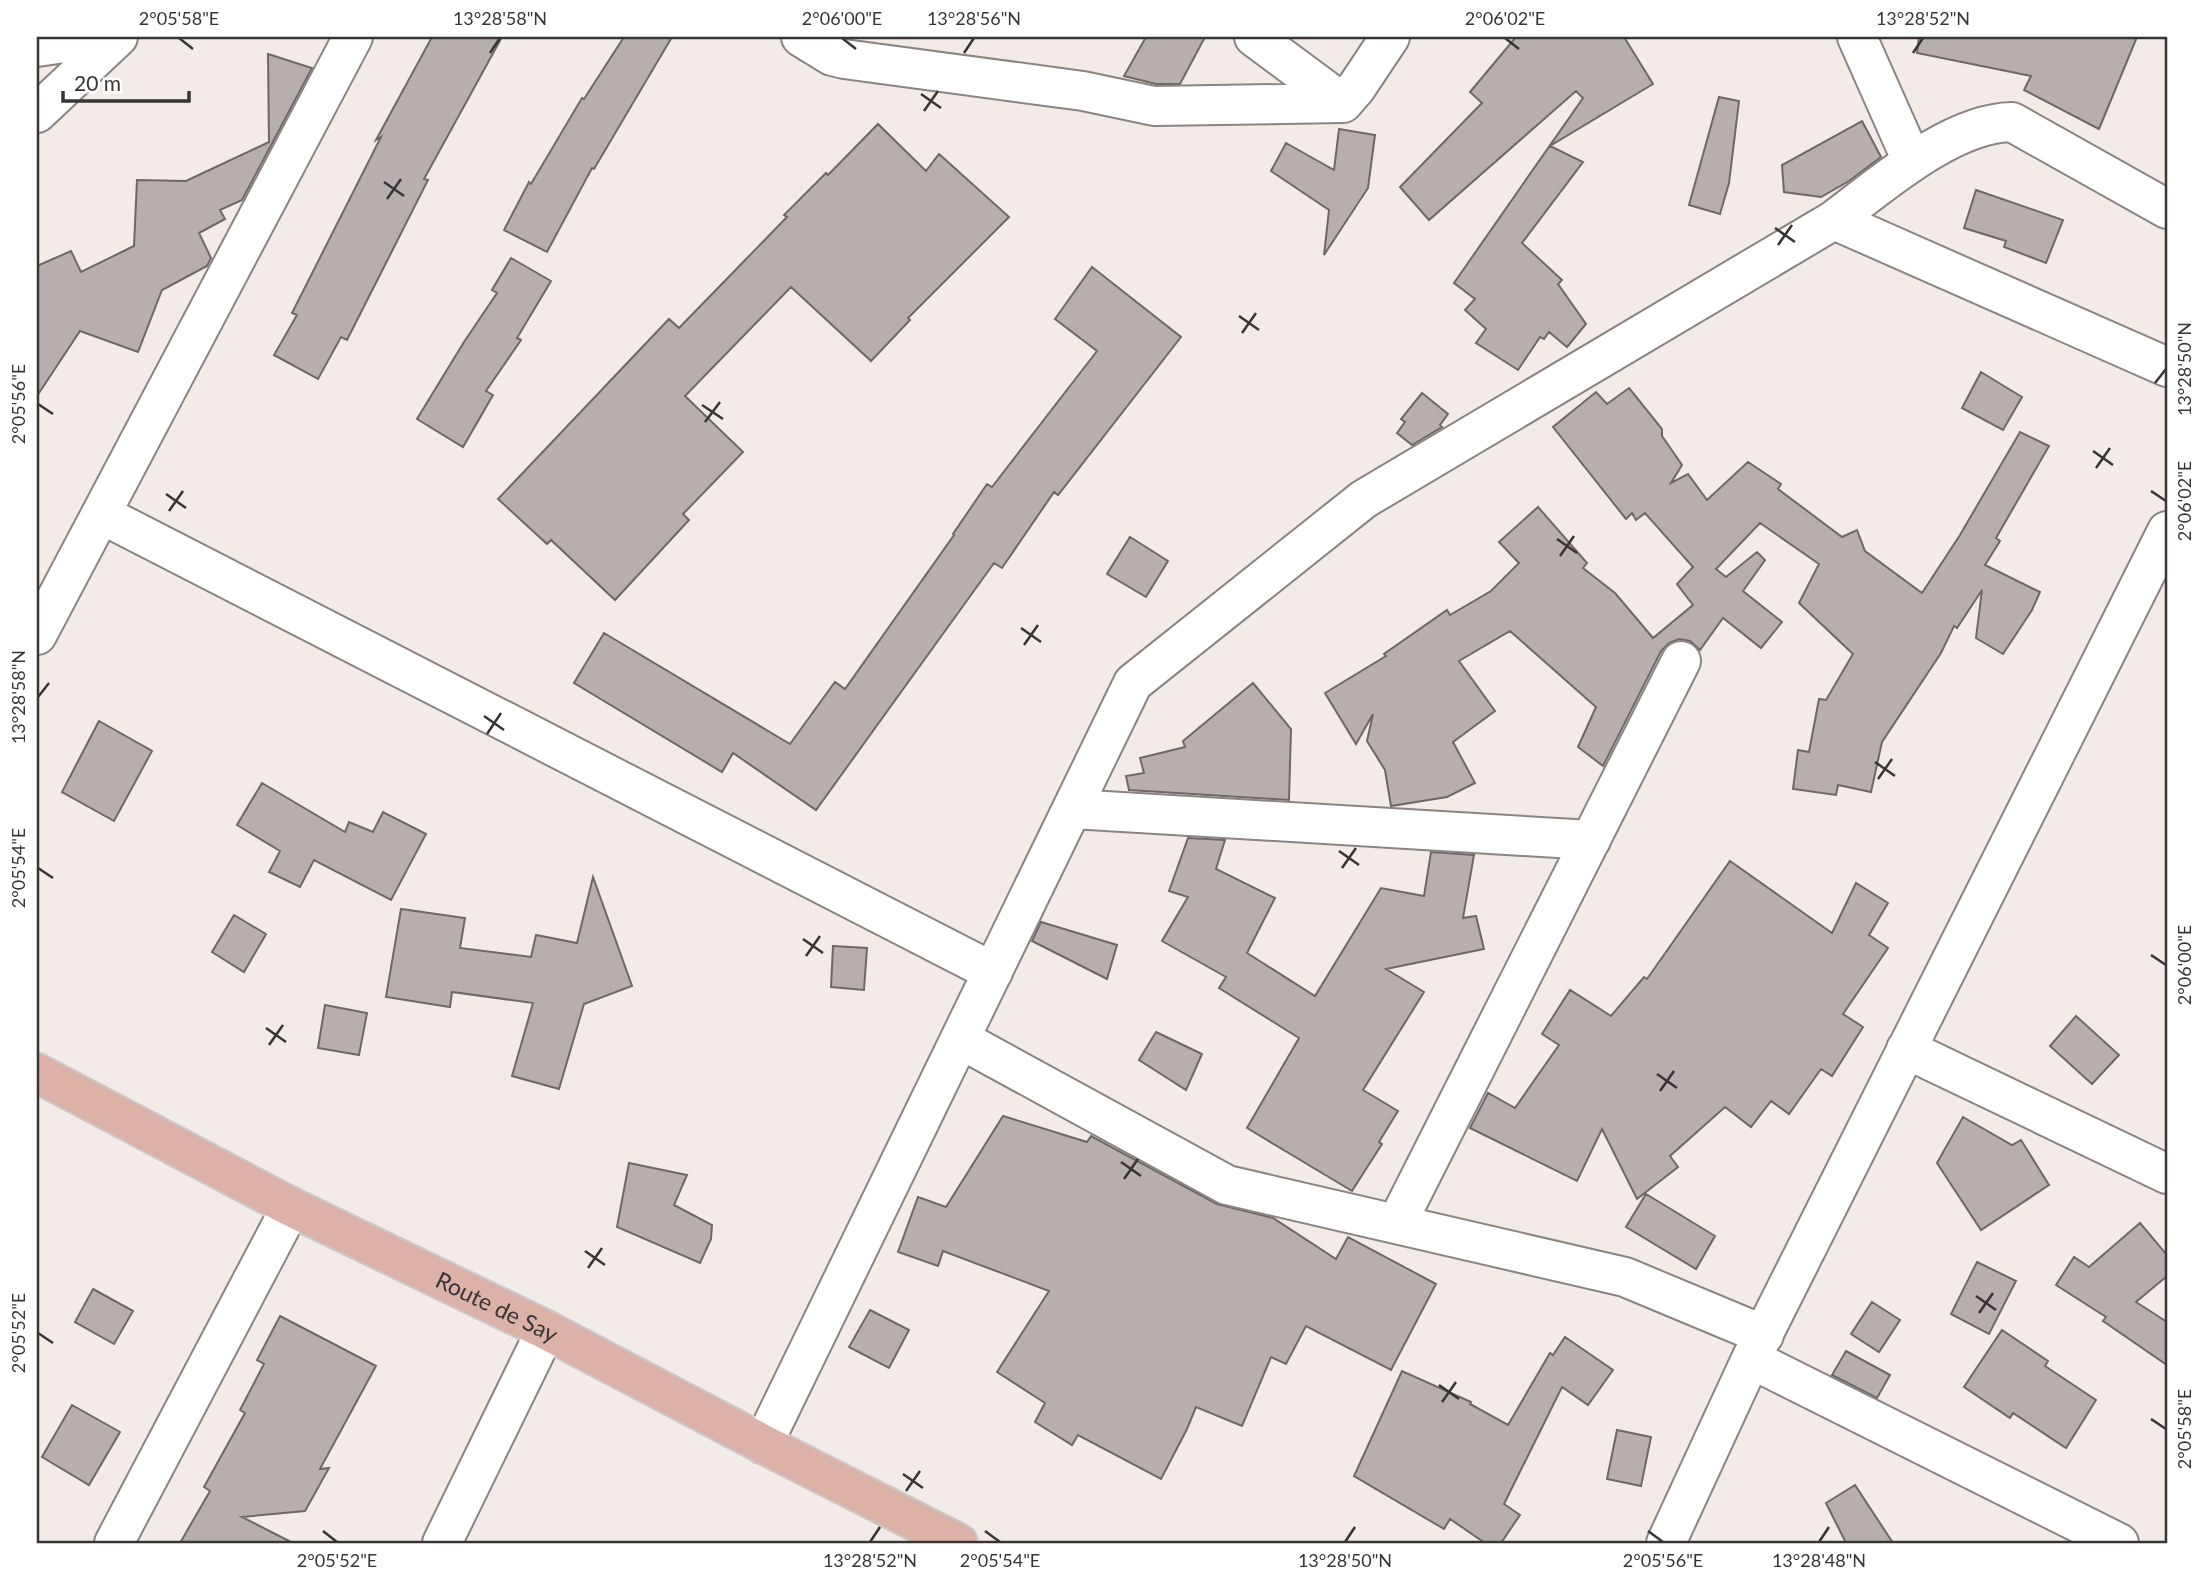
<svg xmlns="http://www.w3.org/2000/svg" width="2204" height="1580" font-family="Lato,sans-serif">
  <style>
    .building { fill: #b6afae; stroke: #6e6866; stroke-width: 2 }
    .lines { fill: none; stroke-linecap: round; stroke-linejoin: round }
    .minor-casing { stroke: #8b8582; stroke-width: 42 }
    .major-casing { stroke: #cbcaca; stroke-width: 42 }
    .minor { stroke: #fff; stroke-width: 38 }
    .major { stroke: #dcb1a7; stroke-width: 38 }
    .ticks { fill: none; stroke: #383534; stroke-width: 2.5 }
    .labels { text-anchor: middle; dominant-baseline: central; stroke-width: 5; stroke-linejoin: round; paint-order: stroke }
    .street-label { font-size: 23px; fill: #383534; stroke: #fff }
    .neatline { fill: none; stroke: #383534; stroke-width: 2.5 }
    .ticks-label { font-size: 18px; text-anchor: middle; fill: #383534 }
  </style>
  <rect width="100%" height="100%" fill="#f2ebe8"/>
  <path class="building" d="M 432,37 L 502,37 L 424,179 L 428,180 L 347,340 L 341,337 L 318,379 L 274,355 L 297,315 L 292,313 L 381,137 L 376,140 Z
    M 624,37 L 672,37 L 594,169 L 592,168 L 547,252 L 504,230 L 529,182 L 531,184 L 582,98 L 584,99 Z
    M 1146,37 L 1205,37 L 1180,84 L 1156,84 L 1124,76 Z
    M 1516,37 L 1624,37 L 1653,84 L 1550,146 L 1583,162 L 1522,243 L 1562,280 L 1558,284 L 1586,324 L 1567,347 L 1549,332 L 1544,339 L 1540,337 L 1518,370 L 1476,343 L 1486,329 L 1465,310 L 1475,299 L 1454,283 L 1583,98 L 1576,91 L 1429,220 L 1400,187 L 1482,103 L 1470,92 Z
    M 1919,37 L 2137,37 L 2099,129 L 2024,90 L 2031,76 L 1917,53 Z
    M 268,54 L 312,68 L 242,200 L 220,210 L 225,219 L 199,233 L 211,258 L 207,266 L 162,290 L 138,352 L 80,331 L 37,396 L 37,266 L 71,251 L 81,272 L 134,246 L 137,180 L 186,181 L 269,142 Z
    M 1719,97 L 1739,101 L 1729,183 L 1720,214 L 1689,205 Z
    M 1862,121 L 1881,157 L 1849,181 L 1821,197 L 1784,192 L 1782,165 Z
    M 878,124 L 926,171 L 939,154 L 1009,217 L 908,318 L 910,320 L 871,361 L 791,287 L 685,396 L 743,452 L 683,514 L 689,520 L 615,600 L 551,540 L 547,544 L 498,499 L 669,319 L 679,328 L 787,217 L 784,215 L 826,173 L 828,175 Z
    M 1339,129 L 1375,135 L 1368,188 L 1324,255 L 1329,210 L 1271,171 L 1286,143 L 1334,170 Z
    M 1976,190 L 2063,220 L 2046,263 L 2004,247 L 2006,241 L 1964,228 Z
    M 511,258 L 551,281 L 517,338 L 521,340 L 486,391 L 493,395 L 463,447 L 417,419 L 464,342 L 497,293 L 492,290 Z
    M 1092,267 L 1181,337 L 1058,495 L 1054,492 L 1002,568 L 994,563 L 816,810 L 733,753 L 722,772 L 574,683 L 604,633 L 790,744 L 835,682 L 845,689 L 954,535 L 953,534 L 987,484 L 992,487 L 1097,351 L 1055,319 Z
    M 1981,372 L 2022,397 L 2003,430 L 1962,408 Z
    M 1629,388 L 1662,429 L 1662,436 L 1682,465 L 1671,483 L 1688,474 L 1707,500 L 1748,462 L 1781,484 L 1778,489 L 1842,537 L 1857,530 L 1865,551 L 1922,593 L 1960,535 L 2020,432 L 2049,446 L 1996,538 L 2000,541 L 1985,565 L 2040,592 L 2032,610 L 2003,654 L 1976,638 L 1982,590 L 1957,628 L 1954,626 L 1941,653 L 1882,742 L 1871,792 L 1838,785 L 1836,795 L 1793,789 L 1798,750 L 1809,752 L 1819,699 L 1826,700 L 1853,654 L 1799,603 L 1819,564 L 1760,523 L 1716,569 L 1726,577 L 1757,552 L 1765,560 L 1743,591 L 1782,622 L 1761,648 L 1723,618 L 1700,650 L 1690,641 L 1679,639 L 1669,643 L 1661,651 L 1603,766 L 1578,747 L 1596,707 L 1510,631 L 1459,661 L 1495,711 L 1453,742 L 1475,783 L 1447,797 L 1391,806 L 1385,770 L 1367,741 L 1373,714 L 1356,744 L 1325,693 L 1386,656 L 1384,654 L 1447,610 L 1450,615 L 1491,591 L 1519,563 L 1499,542 L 1538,507 L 1587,563 L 1583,568 L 1615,593 L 1653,638 L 1693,605 L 1677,584 L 1693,567 L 1645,513 L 1636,520 L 1632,513 L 1626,519 L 1553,427 L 1596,392 L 1607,404 Z
    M 1422,393 L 1448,414 L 1440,425 L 1442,427 L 1412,445 L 1397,433 L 1405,422 L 1401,419 Z
    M 1130,537 L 1168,561 L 1146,597 L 1107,574 Z
    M 1253,683 L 1291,729 L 1289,800 L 1129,790 L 1126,776 L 1144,773 L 1140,758 L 1185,747 L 1183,741 Z
    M 99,721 L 152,751 L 114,821 L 62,792 Z
    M 262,783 L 345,832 L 349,822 L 373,832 L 383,812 L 426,834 L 391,900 L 314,860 L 300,887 L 269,872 L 280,851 L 237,825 Z
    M 1188,838 L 1225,840 L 1216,869 L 1275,898 L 1247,953 L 1315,996 L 1381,888 L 1424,896 L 1431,852 L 1474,855 L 1463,918 L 1476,916 L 1484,949 L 1386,969 L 1424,992 L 1363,1090 L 1398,1111 L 1379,1142 L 1382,1144 L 1352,1191 L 1247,1128 L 1299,1038 L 1219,988 L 1226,977 L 1162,941 L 1188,897 L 1169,891 Z
    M 1730,861 L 1832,933 L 1856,883 L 1888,903 L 1869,935 L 1888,948 L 1843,1014 L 1863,1027 L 1832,1076 L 1821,1069 L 1789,1114 L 1771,1101 L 1751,1127 L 1725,1107 L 1670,1156 L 1678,1167 L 1637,1199 L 1602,1129 L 1577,1181 L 1470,1128 L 1488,1093 L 1515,1108 L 1559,1045 L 1542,1034 L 1570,990 L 1611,1016 L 1644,977 L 1647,979 Z
    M 593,877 L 632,986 L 584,1004 L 559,1089 L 512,1076 L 533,1003 L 452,992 L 450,1007 L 386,997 L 401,909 L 465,918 L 460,948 L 531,957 L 536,935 L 577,943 Z
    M 234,915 L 266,934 L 244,972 L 212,952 Z
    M 1041,922 L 1117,945 L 1107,979 L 1032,941 Z
    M 833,946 L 867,948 L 864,990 L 831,987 Z
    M 325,1005 L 367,1013 L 359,1055 L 318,1048 Z
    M 2076,1016 L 2119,1055 L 2092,1084 L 2050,1046 Z
    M 1156,1032 L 1202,1054 L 1186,1090 L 1139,1060 Z
    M 1003,1116 L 1087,1142 L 1091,1136 L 1217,1204 L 1273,1218 L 1336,1259 L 1348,1237 L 1436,1284 L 1391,1370 L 1306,1326 L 1286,1364 L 1271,1357 L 1242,1426 L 1196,1407 L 1187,1429 L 1161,1479 L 1078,1435 L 1072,1445 L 1035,1422 L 1045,1403 L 997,1372 L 1049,1291 L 943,1251 L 938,1266 L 898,1252 L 918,1197 L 946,1207 Z
    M 1963,1117 L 2012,1145 L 2021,1140 L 2049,1185 L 1981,1230 L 1937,1163 Z
    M 629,1163 L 687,1175 L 674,1205 L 712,1225 L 711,1239 L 700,1263 L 617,1227 Z
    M 1646,1194 L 1715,1236 L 1696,1269 L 1626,1227 Z
    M 2140,1223 L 2167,1255 L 2167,1276 L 2136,1302 L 2167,1322 L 2167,1365 L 2103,1321 L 2106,1317 L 2056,1285 L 2074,1257 L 2089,1267 Z
    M 1977,1262 L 2016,1281 L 1989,1334 L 1951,1314 Z
    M 93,1289 L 133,1311 L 114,1344 L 75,1322 Z
    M 1872,1302 L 1900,1320 L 1879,1352 L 1851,1334 Z
    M 870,1310 L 909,1330 L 889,1368 L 849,1347 Z
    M 280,1316 L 376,1366 L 320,1469 L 329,1468 L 305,1511 L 242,1517 L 293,1543 L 180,1543 L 210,1491 L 204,1487 L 245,1413 L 240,1410 L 264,1364 L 257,1360 Z
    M 2002,1330 L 2048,1361 L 2045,1366 L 2096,1400 L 2066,1448 L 2013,1413 L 2010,1418 L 1964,1387 Z
    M 1565,1337 L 1613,1370 L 1588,1405 L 1562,1387 L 1504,1504 L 1520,1515 L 1501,1543 L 1485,1543 L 1450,1519 L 1444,1529 L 1354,1476 L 1402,1371 L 1471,1402 L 1470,1404 L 1508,1425 L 1550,1353 L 1553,1355 Z
    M 1846,1351 L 1890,1375 L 1877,1398 L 1832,1375 Z
    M 72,1405 L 120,1432 L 89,1485 L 42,1457 Z
    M 1617,1430 L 1651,1437 L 1641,1486 L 1607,1479 Z
    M 1855,1485 L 1893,1543 L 1846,1543 L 1826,1503 Z"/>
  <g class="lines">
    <defs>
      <path id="minor" d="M 801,37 L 832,56 L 844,59 L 1083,91 L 1154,106 L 1343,103
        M 1254,37 L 1343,103 L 1356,88 L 1390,37
        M 1857,37 L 1912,161
        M 37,47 L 106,37
        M 37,113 L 118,37
        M 2167,209 L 2012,122 C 1951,123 1882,184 1834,220 L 2167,367
        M 101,514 L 993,972
        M 37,635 L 353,37
        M 1072,809 L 1591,840
        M 960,1039 L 1227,1185 L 1625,1277 L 1764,1335
        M 1906,1049 L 2167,1174
        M 1397,1223 L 1681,661
        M 1751,1359 L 2119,1543
        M 763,1444 L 1133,683 L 1364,499 L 1834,220
        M 114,1543 L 291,1207
        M 442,1543 L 546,1330
        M 1666,1543 L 1751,1359 L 2167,531"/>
      <g id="major">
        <path id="s1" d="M 37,1073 L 291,1207 L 546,1330 L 763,1444 L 958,1543"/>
      </g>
    </defs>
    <use href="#minor" class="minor-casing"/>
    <use href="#major" class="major-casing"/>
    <use href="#minor" class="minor"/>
    <use href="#major" class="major"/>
  </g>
  <path class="ticks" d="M 179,38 L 193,49M 842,38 L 856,49M 1505,38 L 1519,49M 490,53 L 500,38M 964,53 L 974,38M 1913,53 L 1923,38M 921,94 L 941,108M 924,111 L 938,91M 384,182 L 404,196M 387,199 L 401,179M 1775,228 L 1795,242M 1778,245 L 1792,225M 1239,316 L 1259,330M 1242,333 L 1256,313M 2155,383 L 2166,369M 38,404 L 53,414M 702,405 L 723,419M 705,422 L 720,402M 2093,451 L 2113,465M 2096,468 L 2110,448M 2151,491 L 2166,501M 166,494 L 186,508M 169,511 L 183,491M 1557,539 L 1577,553M 1560,556 L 1574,536M 1021,628 L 1041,642M 1024,645 L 1038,625M 38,697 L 49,683M 484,716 L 504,730M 487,734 L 501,713M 1875,762 L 1895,776M 1878,779 L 1892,759M 1339,851 L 1359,865M 38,868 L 53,878M 1342,868 L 1356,848M 803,939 L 823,953M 2151,955 L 2166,965M 806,956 L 820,936M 266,1028 L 286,1042M 269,1045 L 283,1025M 1657,1074 L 1677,1088M 1660,1091 L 1674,1071M 1121,1162 L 1141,1176M 1124,1179 L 1138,1159M 585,1251 L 605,1265M 588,1268 L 602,1248M 1976,1296 L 1996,1310M 1979,1313 L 1993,1293M 38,1333 L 53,1343M 1439,1385 L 1459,1399M 1442,1402 L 1456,1382M 2151,1419 L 2166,1429M 903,1474 L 923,1488M 906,1491 L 920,1471M 323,1531 L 337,1542M 985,1531 L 1000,1542M 1648,1531 L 1663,1542M 870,1542 L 880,1527M 1345,1542 L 1355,1527M 1819,1542 L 1829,1527"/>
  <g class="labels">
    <g class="street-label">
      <text stroke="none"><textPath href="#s1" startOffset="516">Route de Say</textPath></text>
    </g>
  </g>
  <rect width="2204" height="1580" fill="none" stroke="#ffffff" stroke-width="77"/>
  <path d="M63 91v10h126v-10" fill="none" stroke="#383534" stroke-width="3.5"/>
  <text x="74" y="91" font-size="21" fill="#383534" stroke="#ffffff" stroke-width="5" paint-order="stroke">20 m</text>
  <rect x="38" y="38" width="2128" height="1504" class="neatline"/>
  <g class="ticks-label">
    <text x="179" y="25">2°05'58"E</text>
    <text x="500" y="25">13°28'58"N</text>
    <text x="842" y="25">2°06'00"E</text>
    <text x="974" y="25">13°28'56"N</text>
    <text x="1505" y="25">2°06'02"E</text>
    <text x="1923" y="25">13°28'52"N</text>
    <text transform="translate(2185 369) rotate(-90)" y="6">13°28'50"N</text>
    <text transform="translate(19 404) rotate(-90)" y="6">2°05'56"E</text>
    <text transform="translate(2185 501) rotate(-90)" y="6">2°06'02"E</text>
    <text transform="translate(19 697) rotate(-90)" y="6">13°28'58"N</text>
    <text transform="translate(19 868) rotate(-90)" y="6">2°05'54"E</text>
    <text transform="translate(2185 965) rotate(-90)" y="6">2°06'00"E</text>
    <text transform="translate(19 1333) rotate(-90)" y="6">2°05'52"E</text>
    <text transform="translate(2185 1429) rotate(-90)" y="6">2°05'58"E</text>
    <text x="337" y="1567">2°05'52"E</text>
    <text x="870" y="1567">13°28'52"N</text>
    <text x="1000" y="1567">2°05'54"E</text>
    <text x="1345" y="1567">13°28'50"N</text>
    <text x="1663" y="1567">2°05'56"E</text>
    <text x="1819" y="1567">13°28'48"N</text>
  </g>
</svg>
